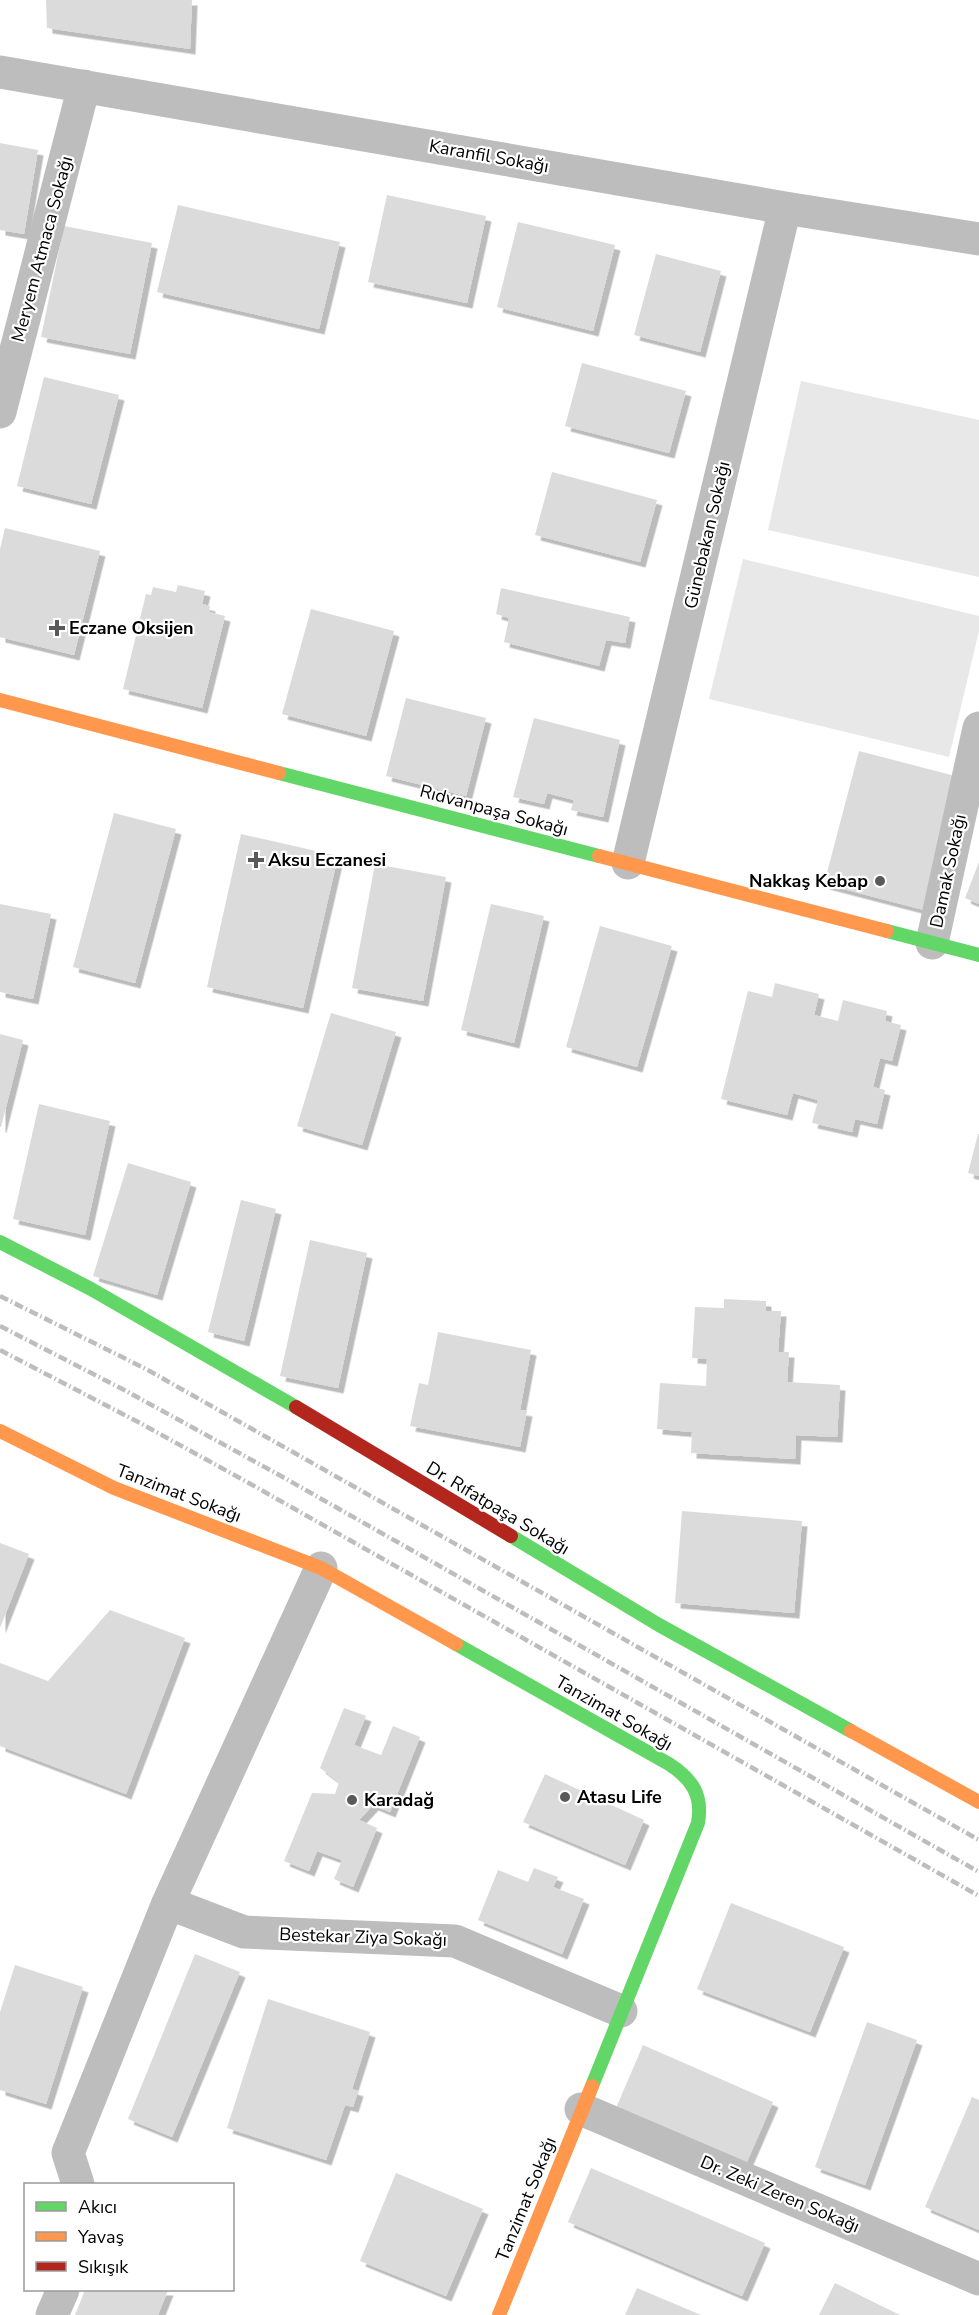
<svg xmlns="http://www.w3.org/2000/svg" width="979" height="2315" font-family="'Nunito Sans',sans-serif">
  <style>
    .pitch { fill: #e8e8e8 }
    .building { fill: #dbdbdb; filter: url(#shadow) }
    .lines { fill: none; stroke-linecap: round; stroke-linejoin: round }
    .street { stroke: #bdbdbd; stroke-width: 33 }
    .fast { stroke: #63d668; stroke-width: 14 }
    .slow { stroke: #ff974d; stroke-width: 14 }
    .jam { stroke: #b3261e; stroke-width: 14 }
    .rail { stroke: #bdbdbd; stroke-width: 4.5; stroke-dasharray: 9 3 1.5 3; stroke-linecap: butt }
    .poi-dot { fill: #595959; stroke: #fff; stroke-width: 2 }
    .labels { text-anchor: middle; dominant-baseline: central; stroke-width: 4.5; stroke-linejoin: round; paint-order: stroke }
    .street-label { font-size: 18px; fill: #000; stroke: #fff }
    .poi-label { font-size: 18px; font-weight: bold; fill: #000; stroke: #fff; text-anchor: start }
  </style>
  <defs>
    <filter id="shadow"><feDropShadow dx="5.5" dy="5.5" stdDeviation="0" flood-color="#0004"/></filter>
  </defs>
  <rect width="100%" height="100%" fill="#fff"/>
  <path class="pitch" d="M 801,381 L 979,420 L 979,577 L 768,530 Z
    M 743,559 L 979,616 L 979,631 L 949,757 L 709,699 Z"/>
  <path class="building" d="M 46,0 L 192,0 L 190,49 L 47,28 Z
    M 0,143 L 38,150 L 24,234 L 0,230 Z
    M 387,195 L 486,216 L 467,303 L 368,282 Z
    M 178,205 L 340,242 L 319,329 L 157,292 Z
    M 518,222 L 615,245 L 593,331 L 497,307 Z
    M 64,226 L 152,243 L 130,354 L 41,337 Z
    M 656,254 L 721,271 L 700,352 L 634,335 Z
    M 582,363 L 686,391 L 669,453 L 565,426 Z
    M 44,377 L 119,395 L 91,504 L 17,486 Z
    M 552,472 L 657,500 L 640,562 L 535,535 Z
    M 5,528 L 100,551 L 74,655 L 0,637 L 0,549 Z
    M 178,585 L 205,591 L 202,604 L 210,606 L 209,612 L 225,616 L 202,708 L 123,689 L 146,594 L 151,595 L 153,587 L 176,592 Z
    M 501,588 L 630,617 L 625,643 L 606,640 L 599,666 L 504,642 L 509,618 L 496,614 Z
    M 311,609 L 394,631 L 366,736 L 282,714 Z
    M 406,698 L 486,718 L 466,796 L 386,776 Z
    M 534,718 L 620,740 L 603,817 L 571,810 L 574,800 L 547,793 L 544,804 L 513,797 Z
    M 859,751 L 959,777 L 924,910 L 824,884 Z
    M 114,813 L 176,829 L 135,983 L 73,967 Z
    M 241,834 L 338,856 L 303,1008 L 207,987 Z
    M 979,862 L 979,904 L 965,898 Z
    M 375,864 L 446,877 L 423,1001 L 352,988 Z
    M 0,904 L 51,914 L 33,999 L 0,992 Z
    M 491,904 L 544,916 L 514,1043 L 461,1030 Z
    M 600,926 L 672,946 L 637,1067 L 566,1047 Z
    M 775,983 L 819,994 L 814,1015 L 838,1021 L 843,1000 L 887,1011 L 885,1021 L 901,1025 L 892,1061 L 880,1058 L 873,1087 L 885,1090 L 877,1124 L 855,1119 L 852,1132 L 812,1123 L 818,1100 L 793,1093 L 787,1115 L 721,1099 L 748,991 L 772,997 Z
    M 331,1013 L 396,1032 L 362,1145 L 297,1126 Z
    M 0,1034 L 23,1040 L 1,1127 L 0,1127 Z
    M 39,1104 L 110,1121 L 85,1235 L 13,1219 Z
    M 978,1134 L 979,1134 L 979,1176 L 968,1173 Z
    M 128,1163 L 191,1182 L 157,1295 L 93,1276 Z
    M 241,1200 L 276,1209 L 244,1341 L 208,1332 Z
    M 310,1240 L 367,1253 L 338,1388 L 280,1376 Z
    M 724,1299 L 766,1301 L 766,1311 L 781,1311 L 778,1352 L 789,1352 L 787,1382 L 840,1385 L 837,1437 L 796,1435 L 795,1459 L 691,1453 L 692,1432 L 657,1429 L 660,1383 L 706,1386 L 707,1359 L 692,1358 L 695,1307 L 724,1308 Z
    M 438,1332 L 531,1350 L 520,1410 L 527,1411 L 520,1447 L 410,1426 L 419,1383 L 428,1385 Z
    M 682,1511 L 802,1521 L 794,1613 L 675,1603 Z
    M 0,1543 L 29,1554 L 0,1628 Z
    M 110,1610 L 185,1638 L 126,1794 L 0,1746 L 0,1663 L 48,1681 Z
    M 344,1708 L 366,1716 L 354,1745 L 381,1755 L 393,1726 L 420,1737 L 390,1812 L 373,1805 L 359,1820 L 377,1828 L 353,1887 L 334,1879 L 342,1860 L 317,1851 L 309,1871 L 284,1861 L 312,1793 L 335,1794 L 339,1782 L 320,1768 Z
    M 545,1774 L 644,1820 L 625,1865 L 523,1822 Z
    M 534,1868 L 558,1877 L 553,1887 L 584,1899 L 562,1954 L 478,1920 L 498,1870 L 528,1882 Z
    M 731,1903 L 844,1947 L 810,2032 L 697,1989 Z
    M 195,1954 L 240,1972 L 172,2137 L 128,2119 Z
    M 15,1965 L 83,1987 L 46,2104 L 0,2090 L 0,2012 Z
    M 268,1999 L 370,2032 L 352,2089 L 358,2091 L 353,2107 L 345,2105 L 326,2160 L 227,2128 Z
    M 867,2022 L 917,2040 L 865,2185 L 815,2167 Z
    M 643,2045 L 773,2102 L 746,2164 L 616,2108 Z
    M 972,2097 L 979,2100 L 979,2230 L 925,2207 Z
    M 591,2168 L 765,2243 L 742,2296 L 568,2222 Z
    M 396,2173 L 483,2209 L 446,2296 L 360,2261 Z
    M 835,2283 L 900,2315 L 819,2315 Z
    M 637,2288 L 701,2315 L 625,2315 Z
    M 85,2290 L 168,2290 L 158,2315 L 75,2315 Z"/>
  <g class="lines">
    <path class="street" d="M 0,72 L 785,208 L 979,239
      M 0,412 L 84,86
      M 628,863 L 785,208
      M 932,943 L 979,728
      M 168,1903 L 244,1932 L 455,1941 L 621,2011
      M 581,2109 L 979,2279
      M 78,2184 L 68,2153 L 168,1903 L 321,1568
      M 52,2315 L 63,2290"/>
    <path class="fast" d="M 279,773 L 599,856
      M 887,931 L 979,955
      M 0,1242 L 91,1289 L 296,1407
      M 511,1536 L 659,1625 L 851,1731
      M 456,1644 L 669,1764 C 692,1779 703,1795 698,1823 L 592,2086"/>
    <path class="slow" d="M 0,700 L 279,773
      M 599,856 L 887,931
      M 0,1431 L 114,1488 L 321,1568 L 456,1644
      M 851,1731 L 979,1802
      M 499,2315 L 592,2086"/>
    <path class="jam" d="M 296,1407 L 511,1536"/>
    <path class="rail" d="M 0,1296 L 146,1369 L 979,1840
      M 0,1326 L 128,1392 L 281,1476 L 979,1872
      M 0,1350 L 140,1423 L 247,1482 L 979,1896"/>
  </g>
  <g class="poi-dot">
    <path d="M54 619h6v6h6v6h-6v6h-6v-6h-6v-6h6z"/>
    <path d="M253 851h6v6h6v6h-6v6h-6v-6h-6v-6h6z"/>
    <circle cx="880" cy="881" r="6"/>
    <circle cx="565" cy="1797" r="6"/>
    <circle cx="352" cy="1800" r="6"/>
  </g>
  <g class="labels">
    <g class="street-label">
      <text transform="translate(489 156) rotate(10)">Karanfil Sokağı</text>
      <text transform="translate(42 249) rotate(-75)">Meryem Atmaca Sokağı</text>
      <text transform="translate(707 535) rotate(-77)">Günebakan Sokağı</text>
      <text transform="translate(494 810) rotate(15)">Rıdvanpaşa Sokağı</text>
      <text transform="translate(948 871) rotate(-78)">Damak Sokağı</text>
      <text transform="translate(179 1493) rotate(21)">Tanzimat Sokağı</text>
      <text transform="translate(498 1508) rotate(31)">Dr. Rıfatpaşa Sokağı</text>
      <text transform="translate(614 1713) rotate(30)">Tanzimat Sokağı</text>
      <text transform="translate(363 1937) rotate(2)">Bestekar Ziya Sokağı</text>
      <text transform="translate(780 2194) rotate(23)">Dr. Zeki Zeren Sokağı</text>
      <text transform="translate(526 2199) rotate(-68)">Tanzimat Sokağı</text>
    </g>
    <g class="poi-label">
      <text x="69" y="628">Eczane Oksijen</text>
      <text x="268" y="860">Aksu Eczanesi</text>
      <text x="868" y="881" text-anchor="end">Nakkaş Kebap</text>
      <text x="577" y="1797">Atasu Life</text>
      <text x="364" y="1800">Karadağ</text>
    </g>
  </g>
  <rect x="24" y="2183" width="210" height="108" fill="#ffffff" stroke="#999999" stroke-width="1.5"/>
  <rect x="36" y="2202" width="30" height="9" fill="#63d668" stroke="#999999" stroke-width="1.5"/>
  <text x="78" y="2213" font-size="18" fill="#000000">Akıcı</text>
  <rect x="36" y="2232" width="30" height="9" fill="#ff974d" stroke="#999999" stroke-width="1.5"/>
  <text x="78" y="2243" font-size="18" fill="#000000">Yavaş</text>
  <rect x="36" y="2262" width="30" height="9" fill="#b3261e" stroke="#999999" stroke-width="1.5"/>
  <text x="78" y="2273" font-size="18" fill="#000000">Sıkışık</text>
</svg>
